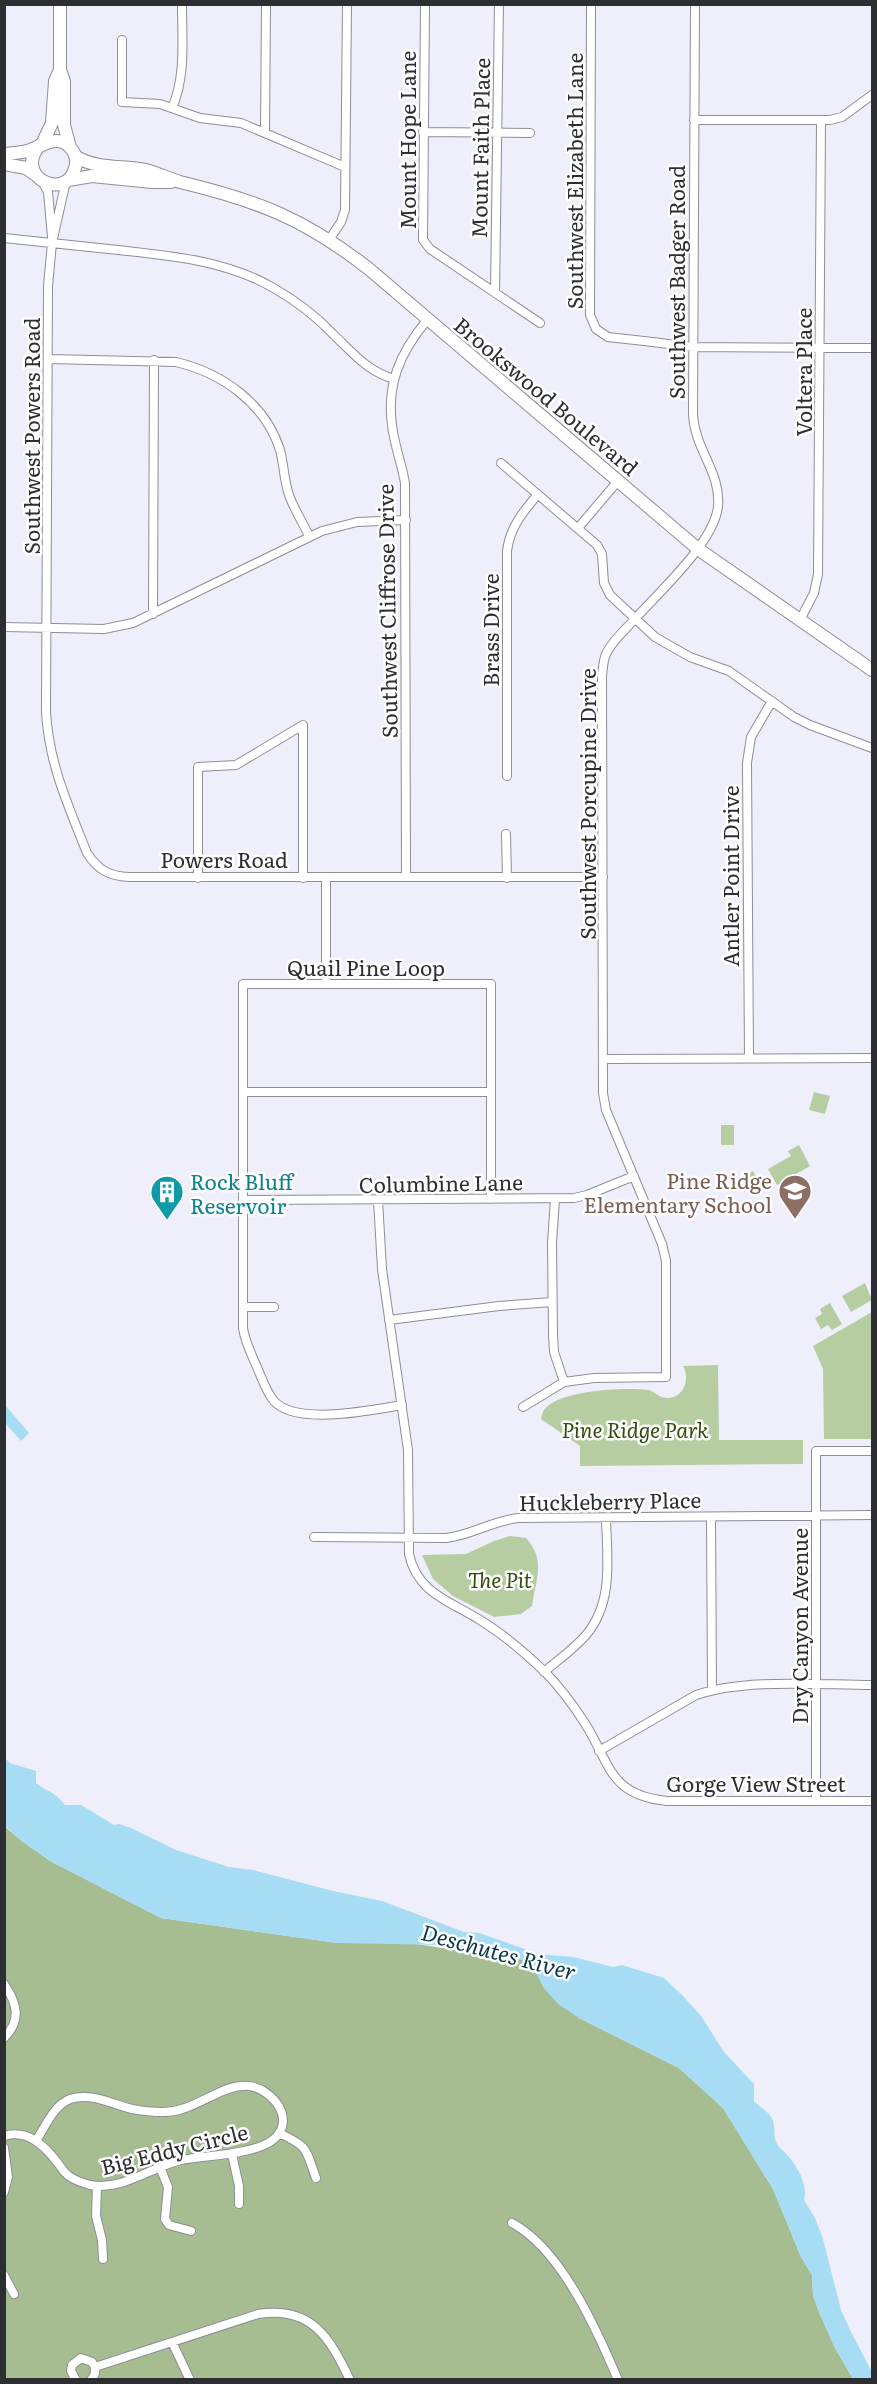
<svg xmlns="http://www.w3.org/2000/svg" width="877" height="2384" viewBox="0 0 877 2384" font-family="Literata,serif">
<rect width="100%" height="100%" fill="#eeeffa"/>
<path fill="#b6cca1" d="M 814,1092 L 830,1096 L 825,1114 L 809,1110 Z
M 721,1125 L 734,1125 L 734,1145 L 721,1145 Z
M 799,1145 L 810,1166 L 777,1185 L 768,1169 L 791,1156 L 788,1151 Z
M 753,1171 L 759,1182 L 749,1188 L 743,1177 Z
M 865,1283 L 872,1300 L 851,1312 L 842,1296 Z
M 830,1303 L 842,1324 L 832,1330 L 828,1325 L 821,1329 L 815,1318 L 822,1314 L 820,1309 Z
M 872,1312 L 872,1439 L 824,1439 L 823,1369 L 813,1346 Z
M 718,1365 L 719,1440 L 803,1440 L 803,1464 L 580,1466 L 580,1446 L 541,1419 C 542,1416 542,1413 544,1410 C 558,1390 625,1387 648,1390 C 655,1391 659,1399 669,1398 C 685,1396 690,1378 683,1366 Z
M 510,1536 L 526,1538 C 546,1560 536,1579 532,1606 L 521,1614 L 494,1617 L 453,1596 L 433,1579 L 422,1555 L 466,1554 L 494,1541 Z"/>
<path fill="#a6bc91" d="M 4,1826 L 23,1842 L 52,1862 L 161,1918 L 338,1943 L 409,1943 L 523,1960 L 533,1966 L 544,1988 L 579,2018 L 679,2068 L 723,2108 L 773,2189 L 801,2257 L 812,2275 L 813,2295 L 819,2312 L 835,2348 L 853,2379 L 5,2379 Z"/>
<path fill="#a6ddf4" d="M 5,1405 L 29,1433 L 21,1441 L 5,1423 Z
M 4,1757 L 10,1763 L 36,1771 L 36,1783 C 49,1793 54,1791 65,1805 L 81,1805 L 114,1825 L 119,1824 L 131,1828 L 176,1850 L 229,1867 L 253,1870 L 333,1891 L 382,1901 L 464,1932 L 479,1933 L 539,1954 L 573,1957 L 613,1967 L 622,1965 L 664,1978 L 683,1996 L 701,2016 L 724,2052 L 754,2084 L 754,2101 C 761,2109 773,2113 774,2126 C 775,2133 773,2136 777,2144 C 780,2149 785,2152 789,2157 C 799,2169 808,2186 804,2200 L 815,2218 L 823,2239 L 841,2310 L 850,2330 L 872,2372 L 872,2379 L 853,2379 L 835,2348 L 819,2312 L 813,2295 L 812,2275 L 801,2257 L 773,2189 L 723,2108 L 679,2068 L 579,2018 L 558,2004 L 544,1988 L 533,1966 L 522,1960 L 473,1953 L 444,1945 L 338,1943 L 161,1918 L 52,1862 L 23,1842 L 5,1826 Z"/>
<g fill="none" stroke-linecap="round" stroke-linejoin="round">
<g stroke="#8d8e98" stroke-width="10">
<path id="street" d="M 425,4 L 423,240 L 430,249 L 540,323
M 591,4 L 590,315 L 596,329 L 608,337 L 644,341 L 693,347 L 872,348
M 122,40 L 122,102 L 160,104 L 200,118 L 241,123 L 345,167
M 172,108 C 186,77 182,39 182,4
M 694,120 L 830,120 L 842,117 L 872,95
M 423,132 L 530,133
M 265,133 L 266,4
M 42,181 L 48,192 L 52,237
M 66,181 L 52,243 L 48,286 L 46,712 C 49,764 68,805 87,853 C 98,870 109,876 129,877 L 603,877
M 4,238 C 42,242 80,246 118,250 C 171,256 224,260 272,287 C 293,299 316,316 333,334 C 353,353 367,371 394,379
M 329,240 L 341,222 L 345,210 L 347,4
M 495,293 L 499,4
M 49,359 L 176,362 C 222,373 265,403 280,450 C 284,465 284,481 289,495 C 294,509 303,523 309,536
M 501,463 L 597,545 L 602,554 L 604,583 L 610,595 L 655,637 L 690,657 L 729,671 L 794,717 L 810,725 L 872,748
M 578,528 L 618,481
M 153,614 L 154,360
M 800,620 L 814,593 L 818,574 L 821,121
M 4,627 L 104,629 L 133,623 L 322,531 L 357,522 L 406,520
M 507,776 L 507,551 C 510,527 523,512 538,494
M 506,834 L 507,878
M 406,877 L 405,483 C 402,466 396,449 393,432 C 385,387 399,353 428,319
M 198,878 L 198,767 L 236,765 L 303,725 L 303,878
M 326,878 L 326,984
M 749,1058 L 747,763 L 751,737 L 772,701
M 603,1059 L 872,1058
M 243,1092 L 491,1092
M 555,1199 L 552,1243 L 553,1334 L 554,1352 L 564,1382
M 243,1200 L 574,1198 L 587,1195 L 634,1176
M 378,1200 L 382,1269 L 408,1450 L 409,1554 C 417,1593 450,1601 480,1620 C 503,1634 524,1652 544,1671 C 560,1687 574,1706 586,1725 C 611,1766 610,1795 667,1801 L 872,1801
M 243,1307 L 274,1307
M 389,1320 L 499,1306 L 552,1302
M 402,1405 C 372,1410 296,1426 274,1401 C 267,1393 263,1381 259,1372 C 253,1357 245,1343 243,1328 L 243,984 L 491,984 L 491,1199
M 523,1407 L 564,1382 L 594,1378 L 666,1377 L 666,1261 L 662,1244 L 606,1110 L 603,1093 L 602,676 C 603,668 603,661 606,654 C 612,641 623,632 632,622 C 657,594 715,542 718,506 C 721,472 695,450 693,415 L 695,4
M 711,1517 L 712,1689
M 314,1537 L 446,1538 C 472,1535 492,1521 518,1518 L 872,1515
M 544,1672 C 558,1660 575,1648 586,1635 C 614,1602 607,1558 606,1518
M 599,1751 L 696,1695 C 746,1678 818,1685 872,1685
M 816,1801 L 816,1451 L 872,1451
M 4,1984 C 17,2003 22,2020 4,2038
M 279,2133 C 309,2147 305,2148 316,2178
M 4,2136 C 27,2129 44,2145 57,2162 C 61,2167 64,2173 69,2176 C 74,2180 83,2183 90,2185 C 122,2191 151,2167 181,2160 C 202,2156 223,2156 244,2151 C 254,2149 266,2146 274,2139 C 296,2119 273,2090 250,2086 C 223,2082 195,2112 164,2112 C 154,2112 142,2111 132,2109 C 112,2104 91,2092 70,2099 C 54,2105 45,2127 36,2141
M 4,2148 L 8,2177 L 4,2192
M 232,2154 L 239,2186 L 239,2204
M 160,2167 L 168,2187 L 165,2219 L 169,2225 L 191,2231
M 97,2186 L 96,2216 L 102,2240 L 103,2259
M 512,2223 C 561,2249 597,2330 618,2380
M 4,2275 L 14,2294
M 172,2342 L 190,2380
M 95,2367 L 258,2314 C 311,2306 329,2336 350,2380
M 76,2380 L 71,2371 L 72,2365 L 81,2358 L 92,2362 C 96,2368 97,2374 91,2380"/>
</g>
<g stroke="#8d8e98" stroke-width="14">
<path id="secondary" d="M 60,4 L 60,70 L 64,81 L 64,125 L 70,147
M 42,144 L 52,123 L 55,81 L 60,70
M 4,154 C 12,153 20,153 27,151 C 43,146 60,131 73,151 C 76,156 77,162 75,168 C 66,203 12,176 40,145
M 75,156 C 97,170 122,165 146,170 C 158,173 169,179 180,182 C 259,201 305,219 369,269 L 698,549 L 872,670
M 4,164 L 26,168 L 36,175
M 68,180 L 92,176 L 152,182 L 171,182"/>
</g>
<use href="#street" stroke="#fff" stroke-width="8"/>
<use href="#secondary" stroke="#fff" stroke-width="12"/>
</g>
<defs>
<g id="school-pin" transform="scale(1.725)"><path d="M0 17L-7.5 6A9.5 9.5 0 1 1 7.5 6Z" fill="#8d6e63" stroke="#fefefe"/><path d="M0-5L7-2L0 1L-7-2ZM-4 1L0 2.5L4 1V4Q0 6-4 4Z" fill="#fff"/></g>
<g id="building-pin" transform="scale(1.725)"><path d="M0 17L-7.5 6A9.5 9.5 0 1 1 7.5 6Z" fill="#0f9aa8" stroke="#fefefe"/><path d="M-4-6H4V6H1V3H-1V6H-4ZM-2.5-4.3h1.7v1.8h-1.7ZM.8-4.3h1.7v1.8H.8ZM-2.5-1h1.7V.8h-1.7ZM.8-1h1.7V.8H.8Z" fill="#fff"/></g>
</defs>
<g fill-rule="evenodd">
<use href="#school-pin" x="795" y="1191"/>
<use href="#building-pin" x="167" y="1192"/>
</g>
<g text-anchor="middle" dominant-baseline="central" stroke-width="5" stroke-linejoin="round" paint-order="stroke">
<g font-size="21" fill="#2d2e32" stroke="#fefefe">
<text transform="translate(406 140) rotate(-90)">Mount Hope Lane</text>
<text transform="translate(479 148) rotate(-89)">Mount Faith Place</text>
<text transform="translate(573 181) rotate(-90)">Southwest Elizabeth Lane</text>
<text transform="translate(675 282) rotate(-90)">Southwest Badger Road</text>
<text transform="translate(802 372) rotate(-90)">Voltera Place</text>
<text transform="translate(547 395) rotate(40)">Brookswood Boulevard</text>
<text transform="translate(30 436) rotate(-90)">Southwest Powers Road</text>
<text transform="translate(386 611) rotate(-91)">Southwest Cliffrose Drive</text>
<text transform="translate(489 630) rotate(-90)">Brass Drive</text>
<text transform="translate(586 804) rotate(-90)">Southwest Porcupine Drive</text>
<text x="224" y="858">Powers Road</text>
<text transform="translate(729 876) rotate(-90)">Antler Point Drive</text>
<text x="366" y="966">Quail Pine Loop</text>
<text transform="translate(441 1182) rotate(-1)">Columbine Lane</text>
<text transform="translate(610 1500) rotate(-1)">Huckleberry Place</text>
<text transform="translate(798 1626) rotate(-90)">Dry Canyon Avenue</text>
<text x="756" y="1782">Gorge View Street</text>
<text transform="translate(174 2148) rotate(-14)">Big Eddy Circle</text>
</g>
<g font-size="21" fill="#785e54" stroke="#fefefe" text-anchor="end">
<text x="772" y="1179">Pine Ridge<tspan x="772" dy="24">Elementary School</tspan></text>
</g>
<g font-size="21" fill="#0d838f" stroke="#fefefe" text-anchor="start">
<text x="190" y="1180">Rock Bluff<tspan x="190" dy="24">Reservoir</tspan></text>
</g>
<g font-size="21" font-style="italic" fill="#324c0c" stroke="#fefefe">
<text x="635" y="1428">Pine Ridge Park</text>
<text x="500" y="1578">The Pit</text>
</g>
<g font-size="22" font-style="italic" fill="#063848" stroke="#fefefe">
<text transform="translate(499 1951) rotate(15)">Deschutes River</text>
</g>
</g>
<rect width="877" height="2384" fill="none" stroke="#2d2e32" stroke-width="12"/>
</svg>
